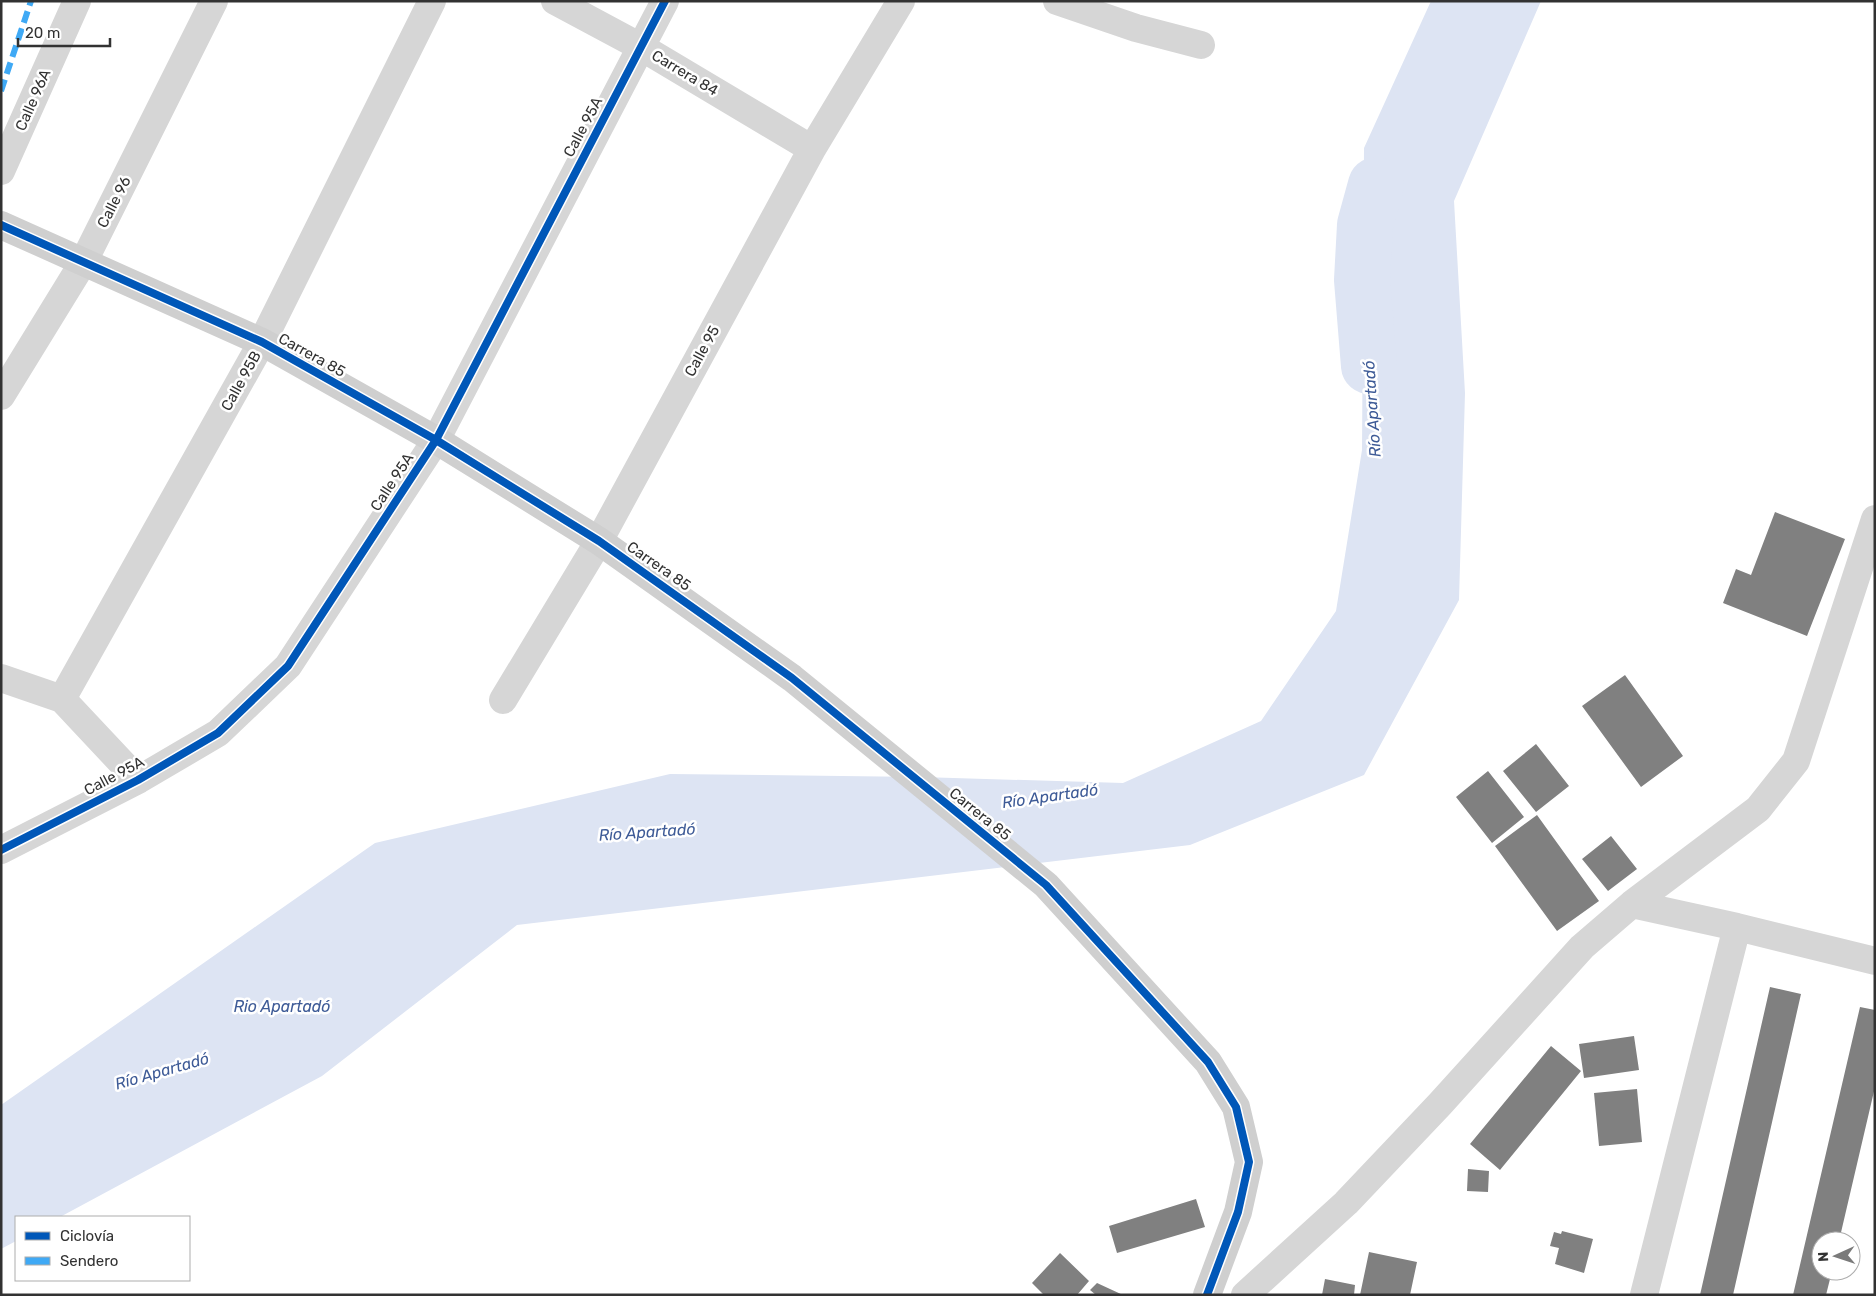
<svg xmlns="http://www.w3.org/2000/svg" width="1876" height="1296" viewBox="0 0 1876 1296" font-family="Rubik,sans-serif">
<rect width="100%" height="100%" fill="#fff"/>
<path fill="#dde4f3" d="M 1431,1 L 1541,1 L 1454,201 L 1465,393 L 1459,600 L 1364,775 L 1190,845 L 517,925 L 322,1076 L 60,1217 L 16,1217 L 16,1241 L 1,1249 L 1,1105 L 375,843 L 670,774 L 921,777 L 1123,783 L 1261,721 L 1336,611 L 1362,450 L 1364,148 Z"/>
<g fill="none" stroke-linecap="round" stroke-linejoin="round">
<path stroke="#dde4f3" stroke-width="56" d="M 1369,366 L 1362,280 L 1365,225 L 1376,185"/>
</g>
<path fill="#808080" d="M 1775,512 L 1845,539 L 1807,636 L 1723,603 L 1736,569 L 1751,575 Z
M 1625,675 L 1683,756 L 1641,787 L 1582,706 Z
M 1536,744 L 1569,786 L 1536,812 L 1503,771 Z
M 1488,771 L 1524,817 L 1492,843 L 1456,797 Z
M 1537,815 L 1599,901 L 1557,931 L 1495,846 Z
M 1611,836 L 1637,869 L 1608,891 L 1582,859 Z
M 1770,987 L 1801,994 L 1733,1295 L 1700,1295 Z
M 1860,1007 L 1875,1010 L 1875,1087 L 1839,1241 L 1821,1241 L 1821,1271 L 1832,1271 L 1826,1295 L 1793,1295 Z
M 1634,1036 L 1639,1070 L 1584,1078 L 1579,1044 Z
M 1551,1046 L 1581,1071 L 1500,1170 L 1470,1144 Z
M 1637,1089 L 1642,1142 L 1599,1146 L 1594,1093 Z
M 1468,1169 L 1489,1171 L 1488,1192 L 1467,1191 Z
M 1196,1199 L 1205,1227 L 1117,1253 L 1109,1226 Z
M 1562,1231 L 1593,1239 L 1584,1273 L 1555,1264 L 1559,1248 L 1550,1246 L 1554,1232 L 1561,1234 Z
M 1369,1252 L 1417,1262 L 1410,1295 L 1360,1295 Z
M 1060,1253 L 1089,1281 L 1077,1295 L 1044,1295 L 1032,1283 Z
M 1325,1279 L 1355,1285 L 1354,1295 L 1322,1295 Z
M 1097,1283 L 1123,1295 L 1096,1295 L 1090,1290 Z"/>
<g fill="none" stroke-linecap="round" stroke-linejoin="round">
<path stroke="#d6d6d6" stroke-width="28" d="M 555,1 L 641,47 L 812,149
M 1057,1 L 1136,28 L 1201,45
M 1,171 L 77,1
M 1,396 L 84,261 L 214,1
M 1,678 L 62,699 L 138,780
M 62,699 L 262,342 L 432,1
M 503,700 L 599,541 L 812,149 L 901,1
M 1,850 L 138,780 L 218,733 L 288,666 L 436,440 L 665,1
M 1632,904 L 1737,927 L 1875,961
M 1245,1295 L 1346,1203 L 1440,1104 L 1582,947 L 1632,904 L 1758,809 L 1796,761 L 1875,519
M 1644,1295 L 1737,927"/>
<path stroke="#cfcfcf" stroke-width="28" d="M 1,225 L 262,342 L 436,440 L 599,541 L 792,678 L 1046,885 L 1208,1062 L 1236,1107 L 1249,1162 L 1238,1212 L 1207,1295"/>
<path stroke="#3fa9f5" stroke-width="6" stroke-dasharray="12 6" stroke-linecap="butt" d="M 1,91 L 31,1"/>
<g stroke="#fff" stroke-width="11">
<path id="cycleway" d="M 1,225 L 262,342 L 436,440 L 599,541 L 792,678 L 1046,885 L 1208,1062 L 1236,1107 L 1249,1162 L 1238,1212 L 1207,1295
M 1,850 L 138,780 L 218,733 L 288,666 L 436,440 L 665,1"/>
</g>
<use href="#cycleway" stroke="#0057b8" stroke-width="8"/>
</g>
<g text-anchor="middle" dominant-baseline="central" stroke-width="5" stroke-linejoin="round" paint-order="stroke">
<g font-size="15" fill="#323232" stroke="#fff">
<text transform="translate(685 73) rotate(31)">Carrera 84</text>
<text transform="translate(33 100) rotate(-66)">Calle 96A</text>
<text transform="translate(583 127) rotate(-62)">Calle 95A</text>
<text transform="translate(114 202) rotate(-63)">Calle 96</text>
<text transform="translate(702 351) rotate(-61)">Calle 95</text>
<text transform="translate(312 355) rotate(29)">Carrera 85</text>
<text transform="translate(241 381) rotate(-61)">Calle 95B</text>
<text transform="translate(392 482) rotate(-57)">Calle 95A</text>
<text transform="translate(659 566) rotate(35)">Carrera 85</text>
<text transform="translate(114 776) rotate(-28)">Calle 95A</text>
<text transform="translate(980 814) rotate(39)">Carrera 85</text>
</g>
<g font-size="16" font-style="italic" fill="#3e5b97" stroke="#fff">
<text transform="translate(1372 409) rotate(-94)">Río Apartadó</text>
<text transform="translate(1050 796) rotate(-8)">Río Apartadó</text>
<text transform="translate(647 832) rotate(-4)">Río Apartadó</text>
<text x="282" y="1006">Rio Apartadó</text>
<text transform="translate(162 1071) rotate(-16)">Río Apartadó</text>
</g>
</g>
<rect width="1876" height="1296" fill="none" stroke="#323232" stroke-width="5"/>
<rect x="15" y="1216" width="175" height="65" fill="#ffffff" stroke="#adadad"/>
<rect x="25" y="1232" width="25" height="8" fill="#0057b8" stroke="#adadad"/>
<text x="60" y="1241" font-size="15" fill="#323232">Ciclovía</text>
<rect x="25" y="1257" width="25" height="8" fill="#3fa9f5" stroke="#adadad"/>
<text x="60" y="1266" font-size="15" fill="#323232">Sendero</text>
<g transform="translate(1836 1256) rotate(267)"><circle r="24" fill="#ffffff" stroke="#adadad"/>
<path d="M0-4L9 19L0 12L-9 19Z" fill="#7a7a7a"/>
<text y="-8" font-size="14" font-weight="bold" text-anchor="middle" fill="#323232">N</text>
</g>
<path d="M18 38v8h92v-8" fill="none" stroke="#323232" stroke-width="2.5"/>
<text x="25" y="38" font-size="15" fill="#323232" stroke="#ffffff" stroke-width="4" paint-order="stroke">20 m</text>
</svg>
